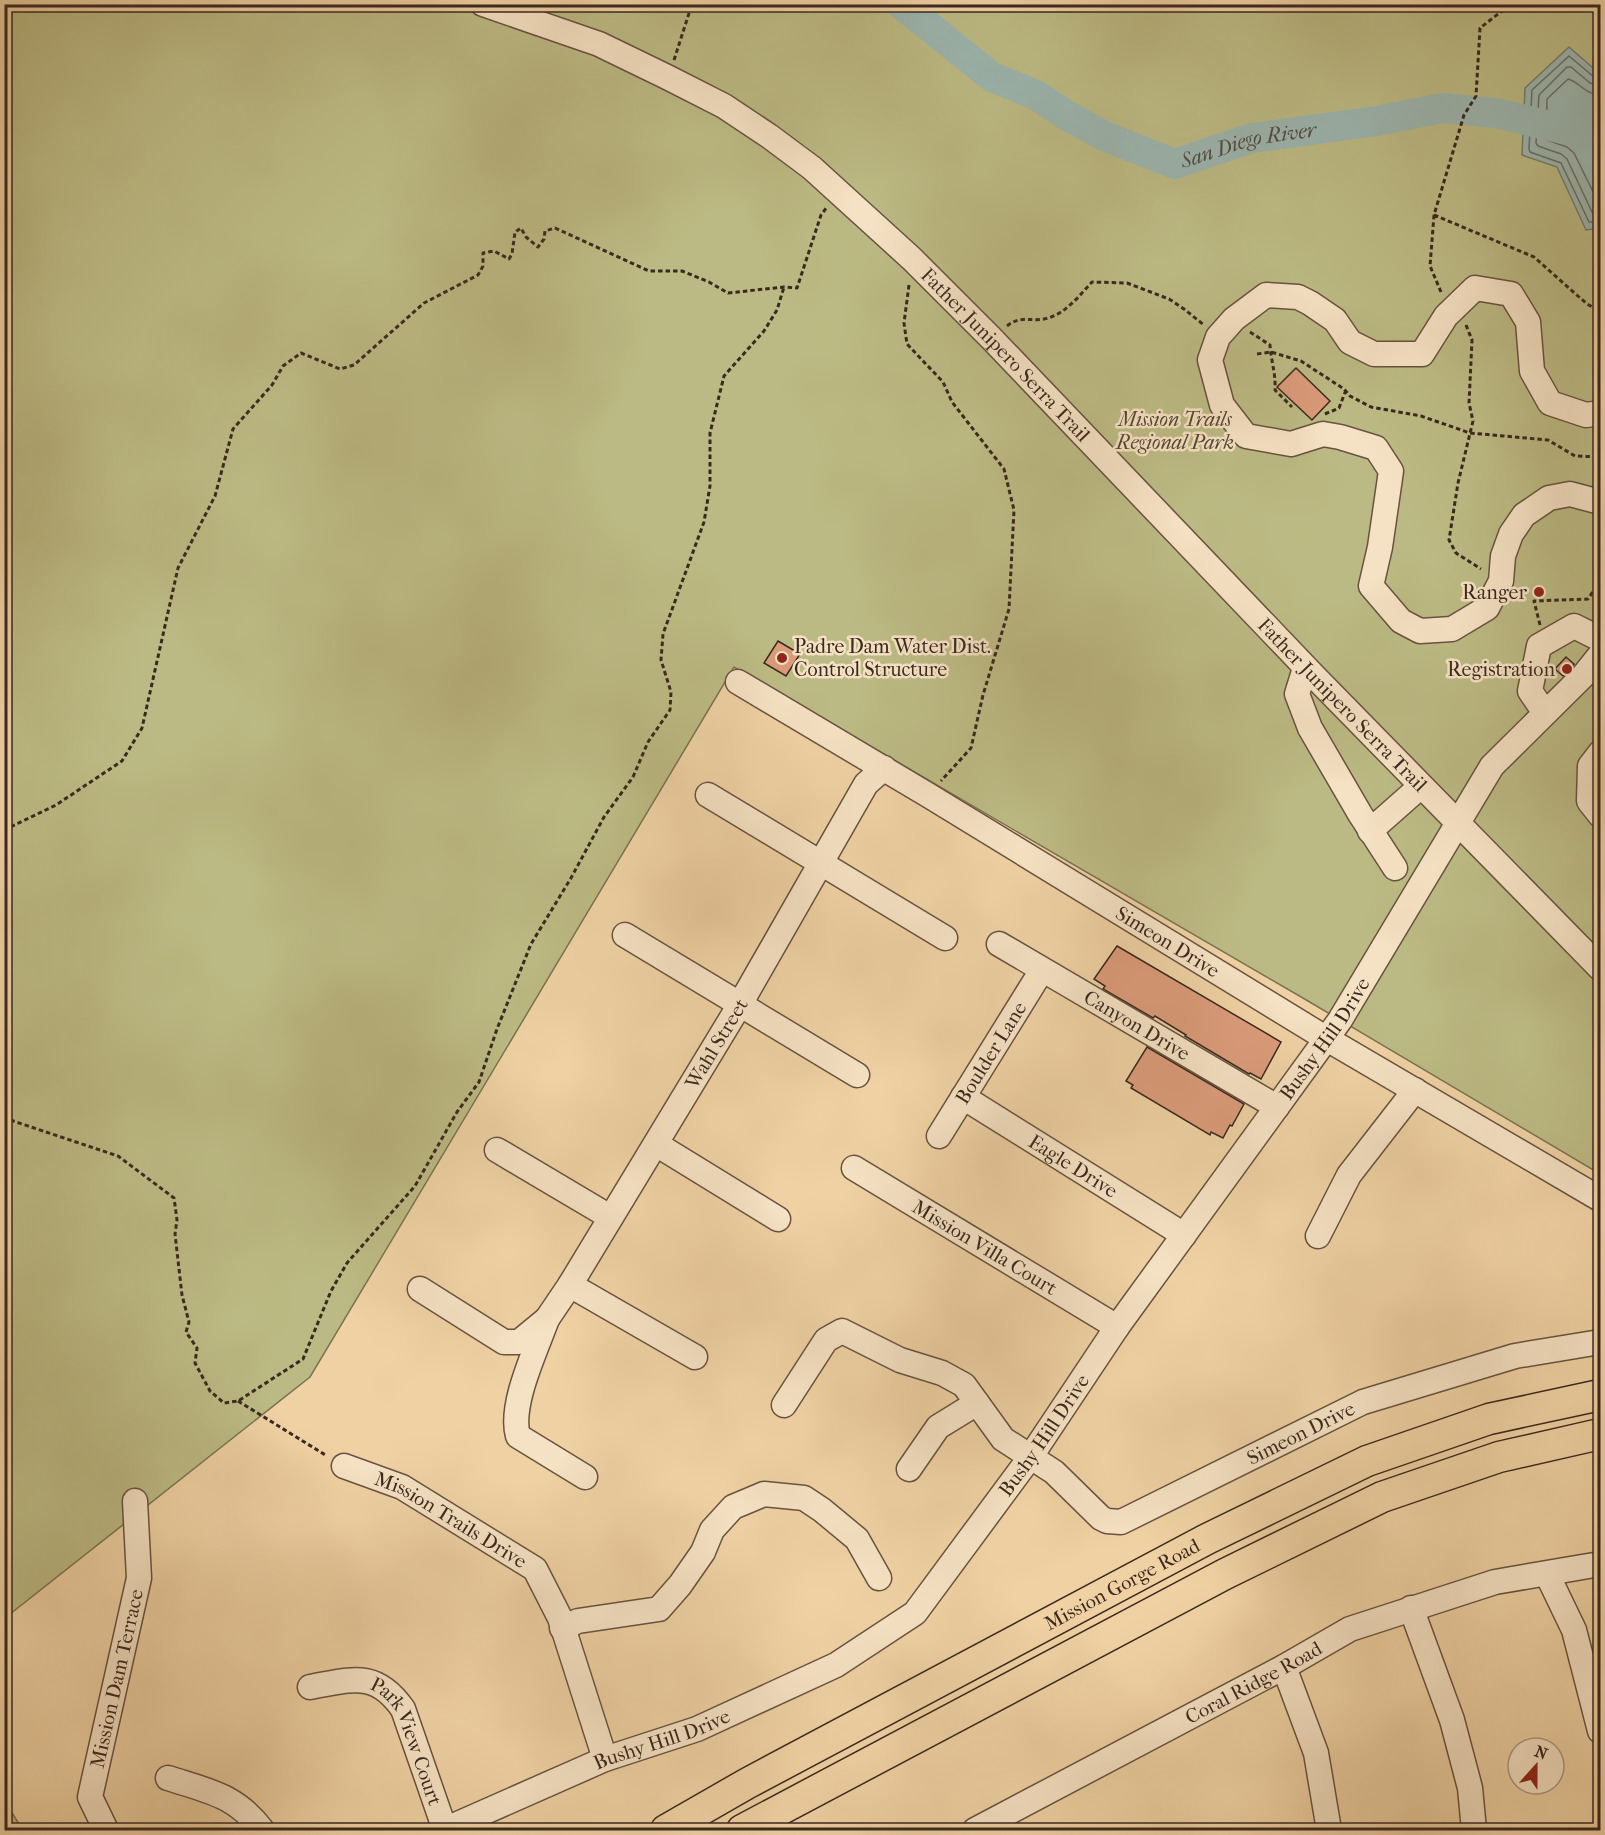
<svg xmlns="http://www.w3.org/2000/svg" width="1605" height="1835" viewBox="0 0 1605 1835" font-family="'IM FELL French Canon',serif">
<rect width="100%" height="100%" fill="#efd1a3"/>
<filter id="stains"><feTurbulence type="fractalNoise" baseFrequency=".00333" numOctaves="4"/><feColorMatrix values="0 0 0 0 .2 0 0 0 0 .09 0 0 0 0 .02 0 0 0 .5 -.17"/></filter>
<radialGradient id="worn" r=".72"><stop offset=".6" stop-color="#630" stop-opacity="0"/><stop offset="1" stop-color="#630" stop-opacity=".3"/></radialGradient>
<path fill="#bcba84" stroke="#7b7252" stroke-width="1.5" d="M 5,5 L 1600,5 L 1600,1174 L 1308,1001 L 734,667 L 310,1377 L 5,1618 Z
M 4,1802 L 5,1802 L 23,1830 L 5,1830 Z"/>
<path fill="#9cb5ae" stroke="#757d75" stroke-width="1.5" d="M 1569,47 L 1600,74 L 1600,228 L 1586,230 L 1557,167 L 1522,155 L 1525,88 Z"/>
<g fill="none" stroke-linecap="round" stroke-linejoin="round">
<path stroke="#6b6f66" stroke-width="1.5" d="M 1600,79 L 1594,77 L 1569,56 L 1532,90 L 1529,149 L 1530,152 L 1561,163 L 1589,222 L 1600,222
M 1600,86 L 1590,83 L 1571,67 L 1567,67 L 1539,95 L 1536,143 L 1538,146 L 1561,154 L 1567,159 L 1593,214 L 1600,215
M 1600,95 C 1584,94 1580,82 1568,79 L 1547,99 L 1546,137 L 1547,140 L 1567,147 L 1574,153 L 1600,206"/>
<path stroke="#9cb5ae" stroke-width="30" id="s1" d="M 901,4 L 992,77 L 1036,95 L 1066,115 L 1104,136 L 1175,164 L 1252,138 L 1377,121 L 1442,108 L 1496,113 L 1600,138"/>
</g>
<path fill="#db9b7a" stroke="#3a291f" stroke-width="1.5" d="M 1296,368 L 1330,401 L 1312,420 L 1277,387 Z
M 778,641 L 800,654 L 786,676 L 764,663 Z
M 1566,657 L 1574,664 L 1563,676 L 1555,669 Z
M 1117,946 L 1281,1042 L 1261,1079 L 1250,1073 L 1249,1074 L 1185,1036 L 1186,1035 L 1155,1016 L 1153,1018 L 1103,989 L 1105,986 L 1094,979 Z
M 1147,1047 L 1244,1104 L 1232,1126 L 1230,1125 L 1223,1138 L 1211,1132 L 1210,1135 L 1131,1088 L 1133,1085 L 1126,1081 Z"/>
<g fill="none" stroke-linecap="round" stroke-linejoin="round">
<g stroke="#675340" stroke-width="27">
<g id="minor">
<path id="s2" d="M 483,4 L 599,44 L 667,77 L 724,106 L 769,136 L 812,168 L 912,259 L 991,338 L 1314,676 L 1600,968"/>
<path d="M 1600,413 L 1586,415 L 1550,403 L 1532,371 L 1528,322 L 1511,294 L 1475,288 L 1446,316 L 1422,354 L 1374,354 L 1350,342 L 1335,320 L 1310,303 L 1298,297 L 1266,295 L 1234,319 L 1218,337 L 1210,360 L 1222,405 L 1246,436 L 1291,444 L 1323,434 L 1340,437 L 1376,448 L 1391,471 L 1380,547 L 1371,586 L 1401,621 L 1420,631 L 1452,629 L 1487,608 L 1501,581 L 1503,556 L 1511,534 L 1524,515 L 1549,498 L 1570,494 L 1600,502"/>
<path d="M 1305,668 L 1297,694 L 1310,728 L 1360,814 L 1395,868"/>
<path id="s3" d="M 738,682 L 928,795 L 1327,1039 L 1600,1199"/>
<path d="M 1545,713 L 1530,691 L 1539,646 L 1574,626 L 1600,639"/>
<path d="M 1600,753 L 1590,766 L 1589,801 L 1600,815"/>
<path d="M 708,795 L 945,938"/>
<path d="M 1370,831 L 1421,786"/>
<path d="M 625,935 L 857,1075"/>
<path id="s4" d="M 999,944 L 1277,1107"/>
<path id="s5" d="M 963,1097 L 1184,1235"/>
<path id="s6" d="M 939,1136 L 1042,970"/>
<path d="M 656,1144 L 778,1219"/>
<path d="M 497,1150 L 610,1217"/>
<path id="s7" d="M 854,1168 L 1117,1327"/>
<path d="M 1318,1236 L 1349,1175 L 1415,1090"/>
<path d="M 570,1285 L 695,1357"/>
<path id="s8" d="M 420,1289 L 504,1342 L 519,1342 L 547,1319 L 570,1285 L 739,1006 L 866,784 L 884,768"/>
<path d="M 547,1319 C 536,1350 509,1405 518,1436 L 585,1477"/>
<path id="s9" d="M 784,1405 L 826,1340 L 842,1331 L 900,1360 L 942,1373 L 964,1385 L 1003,1439 L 1054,1472 L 1101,1518 L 1107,1521 L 1121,1522 L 1363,1402 L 1515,1356 L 1600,1342"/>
<path id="s10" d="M 344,1466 L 402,1487 L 535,1569 L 560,1618 L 605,1759"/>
<path d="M 909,1469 L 938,1427 L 977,1403"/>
<path d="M 1547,1574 L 1574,1630 L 1600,1731"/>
<path d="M 1411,1608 L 1452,1720 L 1470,1788 L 1474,1830"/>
<path d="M 562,1628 L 578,1621 L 659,1609 L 680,1585 L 703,1552 L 712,1530 L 733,1507 L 764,1494 L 804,1498 L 822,1510 L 857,1539 L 879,1578"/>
<path d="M 1284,1667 L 1316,1753 L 1329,1830"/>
<path id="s11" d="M 310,1687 C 351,1680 375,1669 403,1709 L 445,1830"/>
<path d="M 168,1778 C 208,1791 236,1795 262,1830"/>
<path id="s12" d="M 106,1830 L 90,1797 L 139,1578 L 135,1501"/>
<path id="s13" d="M 444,1830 L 605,1759 L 697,1729 L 836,1665 L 915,1613 L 1031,1456 L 1117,1327 L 1340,1020 L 1492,766 L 1584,675 L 1600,655"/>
<path id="s14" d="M 975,1830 L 1284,1667 L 1350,1629 L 1495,1582 L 1600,1564"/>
</g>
</g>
<g stroke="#3a291f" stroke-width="33">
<g id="major">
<path id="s15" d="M 666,1830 L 748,1783 L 1207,1539 L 1367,1461 L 1489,1419 L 1600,1395"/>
<path d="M 742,1830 L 1225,1574 L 1382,1497 L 1499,1457 L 1600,1434"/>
</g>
</g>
<path stroke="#3a291f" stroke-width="3" stroke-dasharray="4.5 3" stroke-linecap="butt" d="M 674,60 L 692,4
M 1434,215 L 1534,257 L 1587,304 L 1600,311
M 909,285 L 904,323 L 907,344 L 943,382 L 952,402 L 1004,469 L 1014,510 L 1009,609 L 983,695 L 971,748 L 941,781
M 1441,292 L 1430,266 L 1434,215 L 1464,115 L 1476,96 L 1480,28 L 1511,4
M 1466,325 L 1472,340 L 1469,403 L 1473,421 L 1458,483 L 1449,540 L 1456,553 L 1481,569
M 1007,326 C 1022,314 1032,323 1048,318 C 1066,313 1079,296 1092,282 L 1127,283 L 1169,299 L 1184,309 L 1204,325
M 1250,332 L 1270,345 C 1271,361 1276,374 1275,390 L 1292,407
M 1257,354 L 1271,352 L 1301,361 L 1344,389 L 1350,396 L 1371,407 L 1421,416 L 1470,433 L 1548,440 L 1575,456 L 1600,457
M 1325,414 L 1339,408 L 1346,390
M 1540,625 L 1534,601 L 1588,599 L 1600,581
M 4,830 L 56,805 L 122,761 L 142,728 L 178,568 L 215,496 L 233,429 L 272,385 L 283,366 L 301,353 L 340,369 L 354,365 L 424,303 L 478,275 L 483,266 L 483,253 L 494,251 L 509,259 L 512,254 L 515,232 L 521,228 L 526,237 L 538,247 L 544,239 L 545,231 L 555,228 L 649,271 L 682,271 L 709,282 L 728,293 L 784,287 L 797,288 L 821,215 L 827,207
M 4,1116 L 13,1121 L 118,1156 L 174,1198 L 177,1220 L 175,1234 L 182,1295 L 189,1322 L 186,1332 L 197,1348 L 195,1363 L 210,1391 L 224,1403 L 238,1401 L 303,1359 L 331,1291 L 347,1263 L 415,1186 L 457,1112 L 479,1082 L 497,1029 L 531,944 L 571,878 L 604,817 L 633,777 L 648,742 L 670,710 L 671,692 L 661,660 L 663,634 L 704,522 L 710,486 L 710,433 L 724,376 L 764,331 L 777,310 L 784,287
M 238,1401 L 327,1456"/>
<use href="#minor" stroke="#f5e1c3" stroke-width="24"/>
<use href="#major" stroke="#efd1a3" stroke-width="30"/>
</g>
<g fill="#8f2418" stroke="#f5e1c3" stroke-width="2">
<circle cx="1539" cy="592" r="6"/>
<circle cx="782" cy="658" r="6"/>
<circle cx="1567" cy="669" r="6"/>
</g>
<g text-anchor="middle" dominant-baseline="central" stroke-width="5" stroke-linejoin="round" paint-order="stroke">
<g font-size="20" fill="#3a291f" stroke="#f5e1c3">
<text stroke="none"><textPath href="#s2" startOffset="639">Father Junipero Serra Trail</textPath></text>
<text stroke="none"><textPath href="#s2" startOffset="1125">Father Junipero Serra Trail</textPath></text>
<text stroke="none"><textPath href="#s3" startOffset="502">Simeon Drive</textPath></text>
<text stroke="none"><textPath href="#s4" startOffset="160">Canyon Drive</textPath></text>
<text stroke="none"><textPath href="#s13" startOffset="1226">Bushy Hill Drive</textPath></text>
<text stroke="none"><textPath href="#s8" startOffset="474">Wahl Street</textPath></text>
<text stroke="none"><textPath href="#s6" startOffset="98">Boulder Lane</textPath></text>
<text stroke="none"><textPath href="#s5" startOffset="130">Eagle Drive</textPath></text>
<text stroke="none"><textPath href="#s7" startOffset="153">Mission Villa Court</textPath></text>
<text stroke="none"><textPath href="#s9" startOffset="644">Simeon Drive</textPath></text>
<text stroke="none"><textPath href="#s13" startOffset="740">Bushy Hill Drive</textPath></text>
<text stroke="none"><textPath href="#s10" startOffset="120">Mission Trails Drive</textPath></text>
<text stroke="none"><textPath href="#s15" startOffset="518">Mission Gorge Road</textPath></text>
<text stroke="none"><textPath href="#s12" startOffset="158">Mission Dam Terrace</textPath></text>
<text stroke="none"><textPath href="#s14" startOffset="315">Coral Ridge Road</textPath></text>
<text stroke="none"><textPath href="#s13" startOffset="236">Bushy Hill Drive</textPath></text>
<text stroke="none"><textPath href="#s11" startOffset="134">Park View Court</textPath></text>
</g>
<g font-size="20" font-style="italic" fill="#544633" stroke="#f5e1c3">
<text x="1175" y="419">Mission Trails<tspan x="1175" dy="23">Regional Park</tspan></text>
</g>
<g font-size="20" fill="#3a291f" stroke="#f5e1c3" text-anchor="end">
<text x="1527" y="592">Ranger</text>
<text x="794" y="646" text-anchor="start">Padre Dam Water Dist.<tspan x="794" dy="23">Control Structure</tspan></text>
<text x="1555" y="669">Registration</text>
</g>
<g font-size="21" font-style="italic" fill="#524c43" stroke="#f5e1c3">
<text stroke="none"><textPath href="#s1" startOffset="396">San Diego River</textPath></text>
</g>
</g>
<rect width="1605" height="1835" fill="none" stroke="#efd1a3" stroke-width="24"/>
<rect x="6" y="6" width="1593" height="1823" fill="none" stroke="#3a291f" stroke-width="3"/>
<rect x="12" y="12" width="1581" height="1811" fill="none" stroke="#3a291f" stroke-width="1.5"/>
<g transform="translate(1536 1766) rotate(21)"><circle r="28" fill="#f5e1c3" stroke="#aa9781" stroke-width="1.5"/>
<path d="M0-4.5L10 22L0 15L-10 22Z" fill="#8f2418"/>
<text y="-9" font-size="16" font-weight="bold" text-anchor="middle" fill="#3a291f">N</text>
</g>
<rect width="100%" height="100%" filter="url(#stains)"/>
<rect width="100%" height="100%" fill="url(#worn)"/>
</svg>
